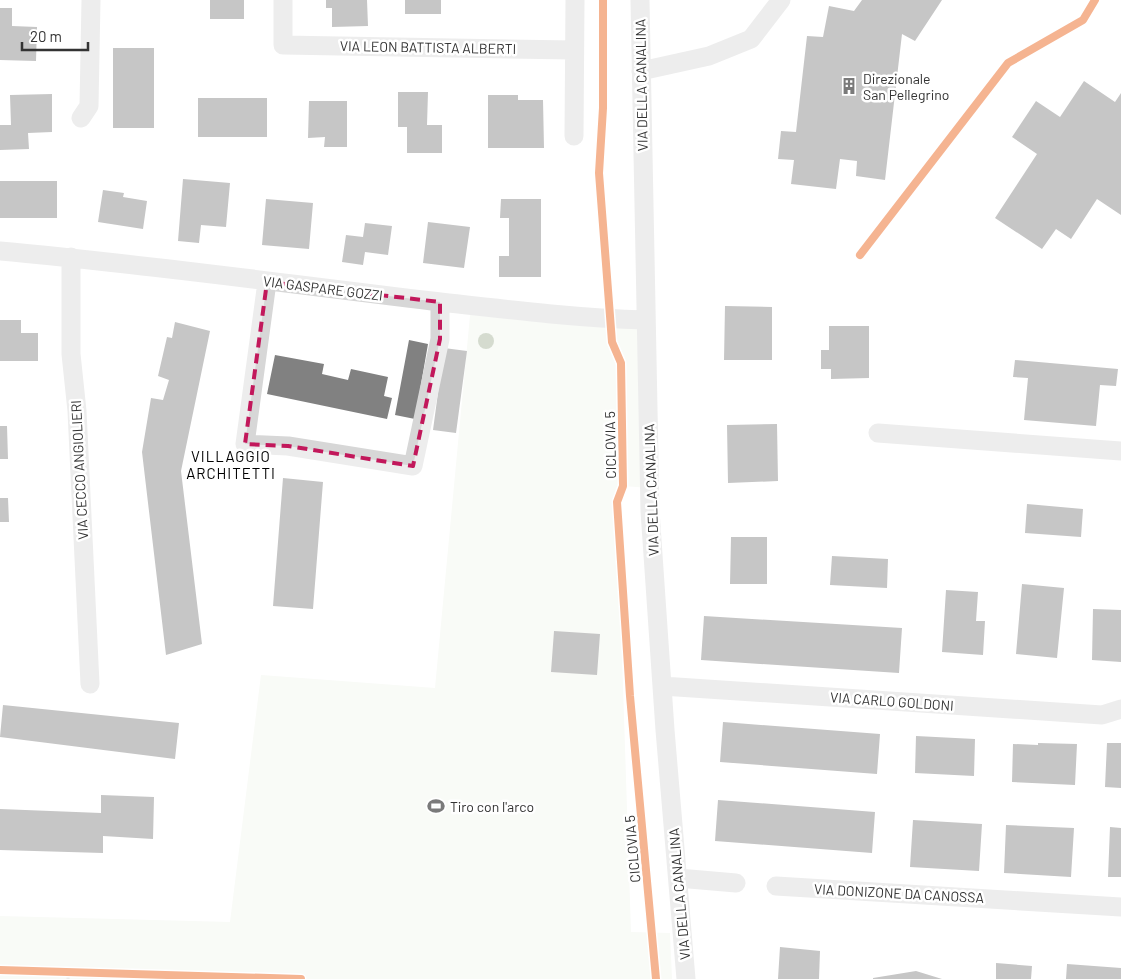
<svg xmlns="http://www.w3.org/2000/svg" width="1121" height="979" viewBox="0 0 1121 979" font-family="Barlow,sans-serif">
<rect width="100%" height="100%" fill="#fff"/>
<path fill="#f1f5ed" d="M 471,305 L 646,320 L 650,488 L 623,486 L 617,502 L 631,932 L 670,933 L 672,979 L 0,979 L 0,916 L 230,922 L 261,675 L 435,688 Z"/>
<path fill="#818181" d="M 210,0 L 244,0 L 244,19 L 210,19 Z
M 326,0 L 367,0 L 368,26 L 332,27 L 332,8 L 326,8 Z
M 405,0 L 441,0 L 441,14 L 405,14 Z
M 862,0 L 942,0 L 915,41 L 902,34 L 885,180 L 856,176 L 857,161 L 840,159 L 836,189 L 791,184 L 794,160 L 778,159 L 781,131 L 796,132 L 807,36 L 823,37 L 829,6 L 854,11 Z
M 0,8 L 12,8 L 12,26 L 37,27 L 36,61 L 0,60 Z
M 113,48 L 154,48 L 154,128 L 113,128 Z
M 1084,81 L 1115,102 L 1121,93 L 1121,215 L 1097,199 L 1071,239 L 1056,229 L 1042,249 L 995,218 L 1037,154 L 1012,137 L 1036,101 L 1060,117 Z
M 398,92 L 428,92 L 427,125 L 442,125 L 442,153 L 407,153 L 407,127 L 398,127 Z
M 52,94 L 52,132 L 28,133 L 29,149 L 0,150 L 0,125 L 11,125 L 10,95 Z
M 488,95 L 518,95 L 518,100 L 543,100 L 544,148 L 488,148 Z
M 198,98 L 267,98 L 267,137 L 198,137 Z
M 309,101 L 347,101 L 347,147 L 324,147 L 325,137 L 308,138 Z
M 183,179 L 230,183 L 226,227 L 201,225 L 199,243 L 178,241 Z
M 0,181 L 57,181 L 57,218 L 0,218 Z
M 103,190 L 124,193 L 123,197 L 147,201 L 143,229 L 98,222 Z
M 266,199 L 313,203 L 309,249 L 262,245 Z
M 501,199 L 541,199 L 541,277 L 499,277 L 499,256 L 509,256 L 509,218 L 500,218 Z
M 428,222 L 470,227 L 464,268 L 423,263 Z
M 365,223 L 392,226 L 388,255 L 365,252 L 363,265 L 342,262 L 346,235 L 363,237 Z
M 725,306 L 772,307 L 772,360 L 724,360 Z
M 0,320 L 21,320 L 21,333 L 38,333 L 38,361 L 0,361 Z
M 175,322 L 210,331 L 181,471 L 202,644 L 166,655 L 142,452 L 151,398 L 163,400 L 169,380 L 158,376 L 167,337 L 172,338 Z
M 829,326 L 869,326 L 869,378 L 831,379 L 831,369 L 821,369 L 821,350 L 829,350 Z
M 409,340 L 428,344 L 415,419 L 395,415 Z
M 444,348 L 467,351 L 456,433 L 433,430 Z
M 275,355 L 324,364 L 322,374 L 348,380 L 351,369 L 388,377 L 384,396 L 392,398 L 387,419 L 267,394 Z
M 1015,360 L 1118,369 L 1116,386 L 1100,385 L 1096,426 L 1024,420 L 1028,378 L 1013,377 Z
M 777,424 L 778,481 L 728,483 L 727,425 Z
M 0,426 L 7,426 L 8,459 L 0,459 Z
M 283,478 L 323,482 L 313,609 L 273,606 Z
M 0,498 L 8,498 L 9,522 L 0,522 Z
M 1027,504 L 1083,509 L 1081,537 L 1025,533 Z
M 731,537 L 767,537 L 767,584 L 730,584 Z
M 832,556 L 888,559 L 887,588 L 830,585 Z
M 1022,584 L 1064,588 L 1057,658 L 1016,654 Z
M 946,590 L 978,592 L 976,621 L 985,621 L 983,655 L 942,652 Z
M 1093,609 L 1121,610 L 1121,662 L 1092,660 Z
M 704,616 L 902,628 L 899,673 L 701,660 Z
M 554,631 L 600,634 L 597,675 L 551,672 Z
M 3,705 L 179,723 L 175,759 L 0,737 Z
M 723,722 L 880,734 L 877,774 L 720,762 Z
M 916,736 L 975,739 L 974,776 L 915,773 Z
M 1038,743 L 1077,744 L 1075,785 L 1012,782 L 1013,744 L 1038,745 Z
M 1107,743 L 1121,743 L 1121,788 L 1105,787 Z
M 101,795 L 154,797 L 153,839 L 103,836 L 103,853 L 0,850 L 0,809 L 101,813 Z
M 718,800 L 875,812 L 872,853 L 715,841 Z
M 913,820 L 982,824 L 979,871 L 910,867 Z
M 1006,825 L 1074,828 L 1071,877 L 1004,873 Z
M 1110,827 L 1121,828 L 1121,877 L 1108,877 Z
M 780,947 L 820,951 L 819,979 L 778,979 Z
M 996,963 L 1032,966 L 1031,979 L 996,979 Z
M 1067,964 L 1121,968 L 1121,979 L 1066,979 Z
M 916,971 L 942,979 L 873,979 L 873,978 Z"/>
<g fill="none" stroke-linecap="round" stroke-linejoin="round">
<path stroke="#d6d6d6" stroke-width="3" stroke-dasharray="2.5 2.5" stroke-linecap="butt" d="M 68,972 L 68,979"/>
<path stroke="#d7d7d7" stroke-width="19" d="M 283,0 L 283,45 L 573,50
M 640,0 L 650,511 L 665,730 L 686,979
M 641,71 L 709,56 L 751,39 L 781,0
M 81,118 L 89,106 L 91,0
M 574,136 L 575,0
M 0,251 C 144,264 288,284 432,301 C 503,309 575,318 646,320
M 71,257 L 71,354 L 77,411 L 90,684
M 267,282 L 245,444 L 288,446 L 413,466 L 440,339 L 440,302
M 878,433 L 1121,451
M 662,686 L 1102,715 L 1121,709
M 678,878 L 736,883
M 776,886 L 1121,907"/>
<g stroke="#fff" stroke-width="11">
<path id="cycleway" d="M 603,0 L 603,108 L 599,173 L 612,342 L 621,363 L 623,486 L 617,502 L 630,696 L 656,979
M 860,255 L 1008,63 L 1083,20 L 1095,0
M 0,970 L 301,979"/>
</g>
<use href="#cycleway" stroke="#e8590c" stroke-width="8"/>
</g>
<circle fill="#a2b095" cx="486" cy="341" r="8"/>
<path d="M0 0H1121V979H0ZM 267,282 L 440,302 L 440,339 L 413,466 L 288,446 L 245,444 Z" fill="#fff" fill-opacity=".55" fill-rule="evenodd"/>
<path fill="none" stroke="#c2185b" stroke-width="4" stroke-dasharray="10 6" stroke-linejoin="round" d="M 267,282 L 440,302 L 440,339 L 413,466 L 288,446 L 245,444 Z"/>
<defs>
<g id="building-bare" transform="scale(1.35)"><path d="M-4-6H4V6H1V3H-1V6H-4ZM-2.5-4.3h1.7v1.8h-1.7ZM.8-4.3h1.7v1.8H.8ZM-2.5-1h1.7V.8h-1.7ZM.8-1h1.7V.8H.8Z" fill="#7a7a7a" stroke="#fff" stroke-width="2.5" paint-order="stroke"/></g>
<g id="stadium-bare" transform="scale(1.35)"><path d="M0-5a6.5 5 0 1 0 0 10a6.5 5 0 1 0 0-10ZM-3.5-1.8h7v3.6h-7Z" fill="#7a7a7a" stroke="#fff" stroke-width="2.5" paint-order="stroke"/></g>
</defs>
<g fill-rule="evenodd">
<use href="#building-bare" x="849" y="86"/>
<use href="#stadium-bare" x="436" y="806"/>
</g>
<g text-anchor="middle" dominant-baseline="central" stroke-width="5" stroke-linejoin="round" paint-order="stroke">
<g font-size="14" fill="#333" stroke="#fff">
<text transform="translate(428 47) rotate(1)">VIA LEON BATTISTA ALBERTI</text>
<text transform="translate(641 85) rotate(-91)">VIA DELLA CANALINA</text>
<text transform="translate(323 288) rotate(7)">VIA GASPARE GOZZI</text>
<text transform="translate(610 445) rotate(-91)">CICLOVIA 5</text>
<text transform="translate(79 470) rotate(-93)">VIA CECCO ANGIOLIERI</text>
<text transform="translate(651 490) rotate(-92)">VIA DELLA CANALINA</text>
<text transform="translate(892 701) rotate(4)">VIA CARLO GOLDONI</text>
<text transform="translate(632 849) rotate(-95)">CICLOVIA 5</text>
<text transform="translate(899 893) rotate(3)">VIA DONIZONE DA CANOSSA</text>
<text transform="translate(679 894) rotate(-95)">VIA DELLA CANALINA</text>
</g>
<g font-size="14" fill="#333" stroke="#fff" text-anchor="start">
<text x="863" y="78">Direzionale<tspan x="863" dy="16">San Pellegrino</tspan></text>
<text x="450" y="806">Tiro con l'arco</text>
</g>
<g font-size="15" letter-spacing="1" fill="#000" stroke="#fff">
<text x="231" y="456">VILLAGGIO<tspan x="231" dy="17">ARCHITETTI</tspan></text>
</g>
</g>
<path d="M22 42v8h66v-8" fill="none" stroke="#333333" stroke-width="2.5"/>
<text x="30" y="42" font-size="15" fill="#333333" stroke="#ffffff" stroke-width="4" paint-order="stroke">20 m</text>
</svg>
